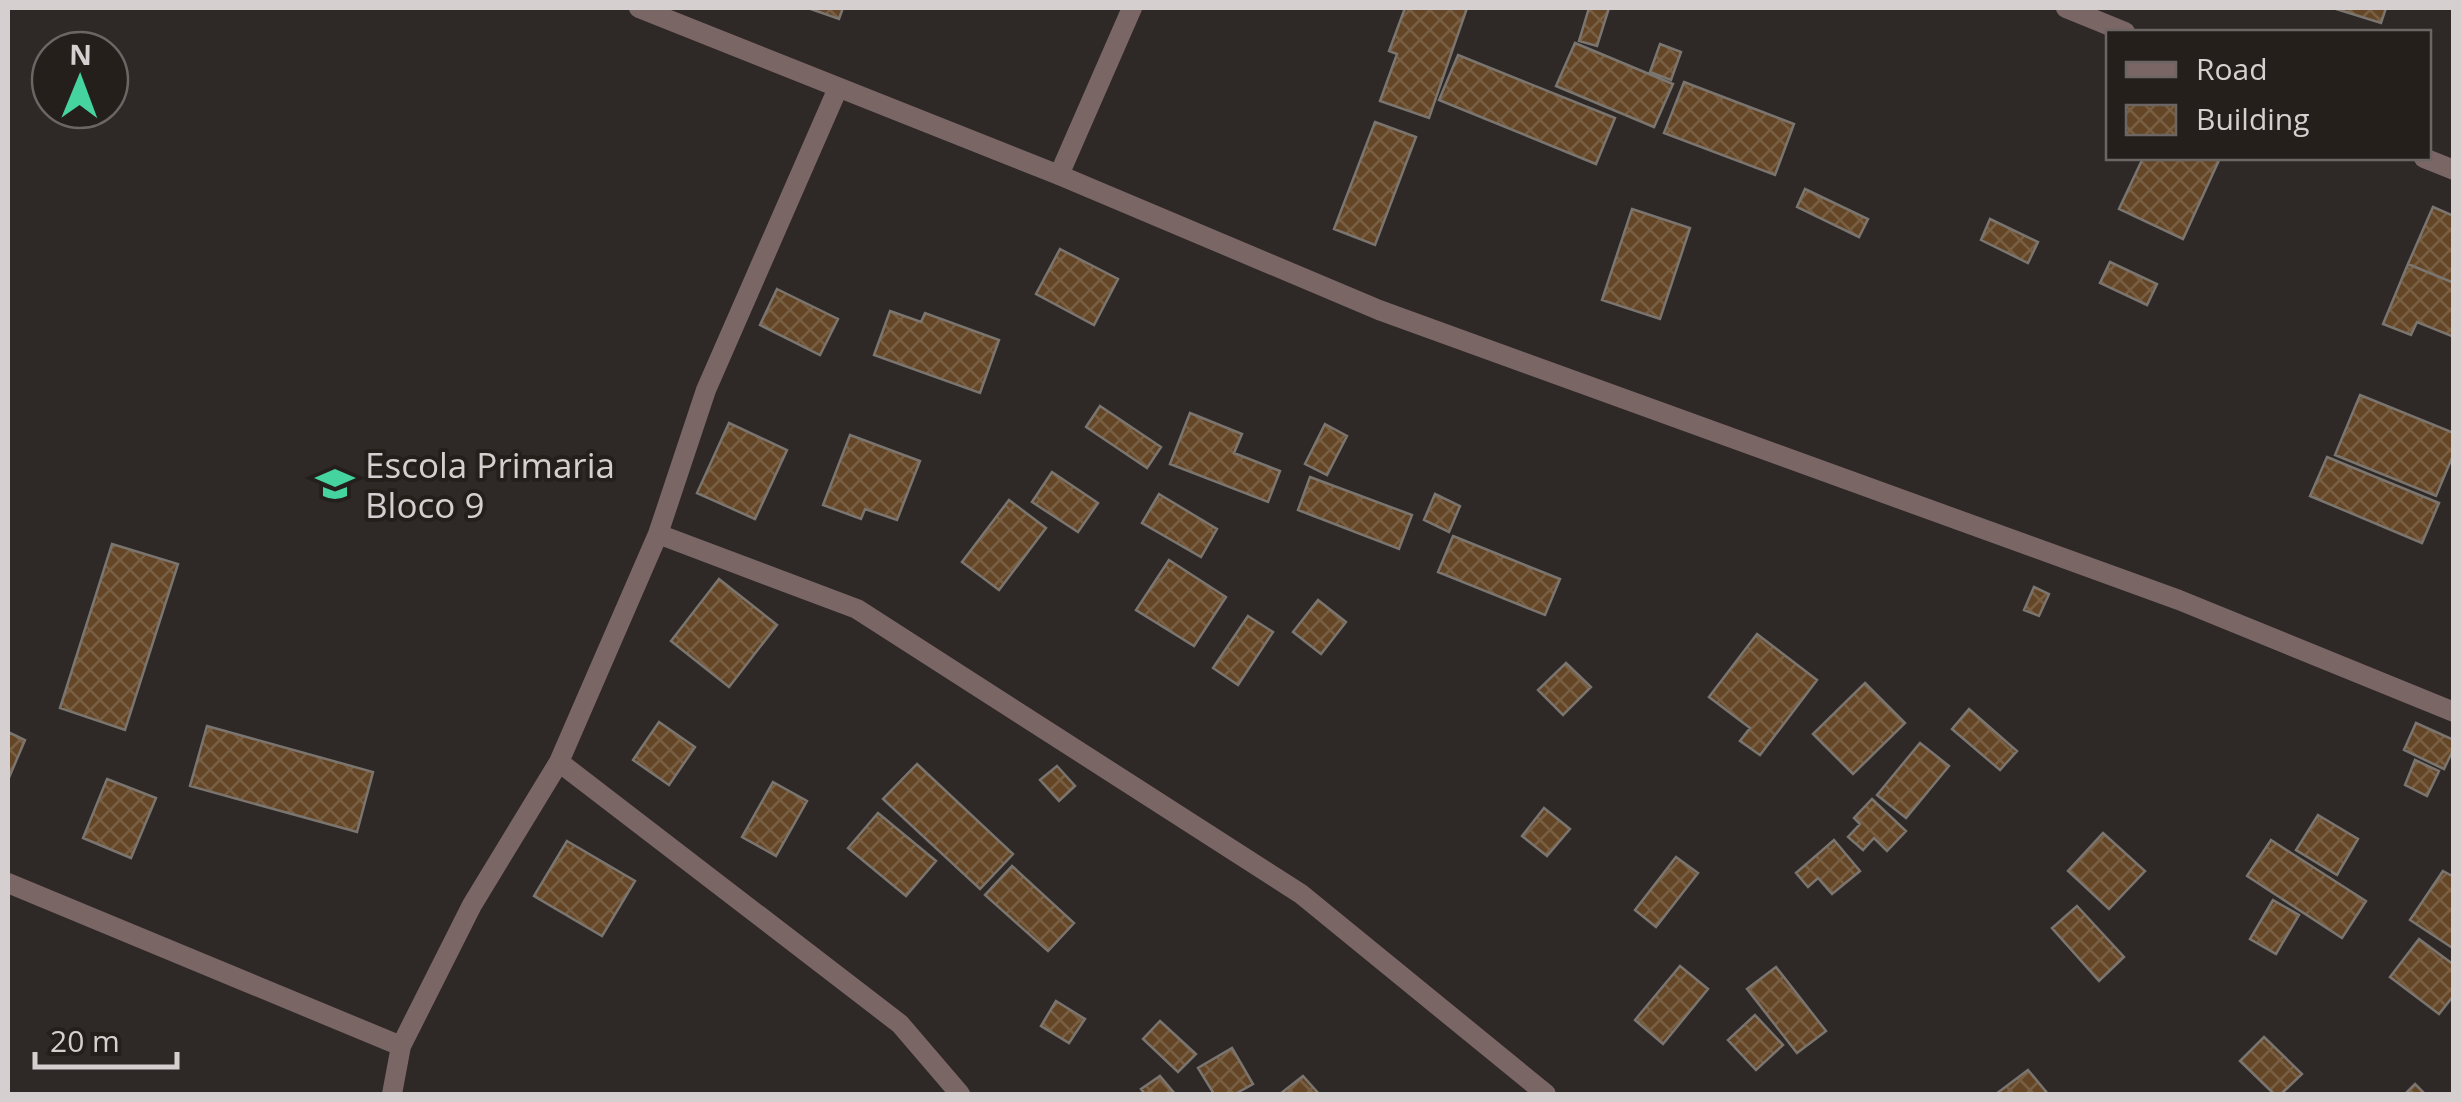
<svg xmlns="http://www.w3.org/2000/svg" width="2461" height="1102" viewBox="0 0 2461 1102" font-family="'Open Sans',sans-serif">
<defs>
<pattern id="building-cross-hatch" width="8" height="8" patternUnits="userSpaceOnUse" patternTransform="scale(2.5)"><rect width="8" height="8" fill="#644627"/><path d="M0 0l8 8M0 8l8-8" fill="none" stroke="#796045"/></pattern>
</defs>
<rect width="100%" height="100%" fill="#2e2826"/>
<path fill="url(#building-cross-hatch)" stroke="#7b7570" stroke-width="2.5" d="M 808,8 L 843,8 L 839,19 Z
M 1405,8 L 1467,8 L 1429,118 L 1380,101 L 1397,54 L 1389,51 Z
M 1589,8 L 1609,8 L 1597,46 L 1579,41 Z
M 2333,8 L 2386,8 L 2381,23 Z
M 1575,43 L 1673,84 L 1654,127 L 1556,86 Z
M 1660,44 L 1681,52 L 1671,80 L 1650,72 Z
M 1458,55 L 1615,118 L 1596,164 L 1439,100 Z
M 1684,82 L 1794,124 L 1775,175 L 1664,133 Z
M 1375,122 L 1416,137 L 1375,245 L 1334,229 Z
M 2143,158 L 2220,158 L 2183,239 L 2119,209 Z
M 1805,189 L 1868,219 L 1859,237 L 1797,207 Z
M 2433,207 L 2454,216 L 2454,283 L 2408,264 Z
M 1632,209 L 1690,228 L 1660,319 L 1602,300 Z
M 1990,219 L 2038,242 L 2028,263 L 1981,240 Z
M 1060,249 L 1118,279 L 1094,325 L 1036,294 Z
M 2110,262 L 2157,284 L 2147,305 L 2100,283 Z
M 2408,264 L 2454,283 L 2454,337 L 2417,322 L 2411,335 L 2383,324 Z
M 777,289 L 838,319 L 820,355 L 760,325 Z
M 890,311 L 921,322 L 925,313 L 999,340 L 980,393 L 874,355 Z
M 2360,395 L 2454,433 L 2454,453 L 2436,496 L 2335,455 Z
M 1100,406 L 1161,447 L 1147,468 L 1086,427 Z
M 1190,413 L 1242,434 L 1234,453 L 1280,471 L 1268,502 L 1170,464 Z
M 729,423 L 787,450 L 755,519 L 697,493 Z
M 1325,424 L 1347,436 L 1327,475 L 1305,464 Z
M 850,435 L 920,461 L 897,520 L 865,509 L 861,519 L 823,505 Z
M 2327,457 L 2439,503 L 2422,543 L 2310,496 Z
M 1052,472 L 1098,503 L 1078,532 L 1032,502 Z
M 1310,477 L 1412,515 L 1399,549 L 1298,510 Z
M 1159,494 L 1217,529 L 1201,557 L 1142,523 Z
M 1435,494 L 1460,506 L 1449,532 L 1424,520 Z
M 1009,500 L 1046,528 L 999,590 L 962,562 Z
M 1453,536 L 1560,579 L 1545,615 L 1438,572 Z
M 112,544 L 178,564 L 125,730 L 60,708 Z
M 1169,560 L 1226,597 L 1194,646 L 1136,610 Z
M 719,579 L 777,625 L 729,687 L 671,641 Z
M 2034,587 L 2049,594 L 2039,616 L 2024,610 Z
M 1318,600 L 1346,622 L 1321,654 L 1293,632 Z
M 1248,616 L 1273,632 L 1238,685 L 1213,668 Z
M 1757,634 L 1817,680 L 1760,755 L 1740,741 L 1750,728 L 1709,697 Z
M 1566,663 L 1591,687 L 1563,715 L 1538,690 Z
M 1865,683 L 1905,723 L 1853,774 L 1813,734 Z
M 1969,709 L 2017,751 L 2000,770 L 1952,729 Z
M 659,722 L 695,747 L 669,785 L 633,760 Z
M 2416,723 L 2454,740 L 2454,748 L 2444,769 L 2404,750 Z
M 207,726 L 373,772 L 357,832 L 190,786 Z
M 8,732 L 25,740 L 8,780 Z
M 1920,743 L 1949,766 L 1906,818 L 1877,795 Z
M 2415,760 L 2439,771 L 2427,796 L 2405,785 Z
M 917,764 L 1013,854 L 980,889 L 883,799 Z
M 1057,766 L 1075,786 L 1059,801 L 1040,780 Z
M 107,779 L 156,798 L 131,858 L 83,838 Z
M 773,782 L 807,801 L 776,856 L 742,837 Z
M 1872,799 L 1906,831 L 1887,851 L 1874,838 L 1863,850 L 1848,837 L 1860,824 L 1854,818 Z
M 1544,808 L 1570,829 L 1547,856 L 1522,836 Z
M 878,813 L 936,861 L 906,896 L 848,848 Z
M 2318,815 L 2358,839 L 2337,875 L 2296,850 Z
M 2103,833 L 2145,871 L 2109,909 L 2068,871 Z
M 1834,840 L 1860,871 L 1832,894 L 1818,878 L 1808,887 L 1796,873 Z
M 2271,840 L 2366,901 L 2342,938 L 2247,876 Z
M 567,841 L 635,881 L 602,936 L 534,896 Z
M 1676,857 L 1698,873 L 1656,927 L 1635,910 Z
M 1012,866 L 1074,923 L 1048,951 L 985,895 Z
M 2443,871 L 2454,877 L 2454,949 L 2410,920 Z
M 2273,900 L 2299,915 L 2276,954 L 2250,939 Z
M 2077,906 L 2124,957 L 2099,981 L 2052,928 Z
M 2419,939 L 2454,965 L 2454,995 L 2439,1014 L 2390,977 Z
M 1680,966 L 1708,989 L 1663,1044 L 1635,1020 Z
M 1776,967 L 1826,1031 L 1797,1053 L 1747,989 Z
M 1056,1001 L 1085,1019 L 1069,1043 L 1041,1026 Z
M 1755,1015 L 1783,1045 L 1756,1070 L 1728,1040 Z
M 1160,1021 L 1196,1054 L 1178,1072 L 1143,1039 Z
M 2264,1037 L 2302,1074 L 2281,1094 L 2274,1094 L 2240,1061 Z
M 1232,1048 L 1253,1084 L 1235,1094 L 1214,1094 L 1198,1068 Z
M 2028,1070 L 2048,1094 L 1996,1094 Z
M 1160,1076 L 1175,1094 L 1145,1094 L 1141,1089 Z
M 1303,1076 L 1319,1094 L 1280,1094 Z
M 2415,1084 L 2425,1094 L 2405,1094 Z"/>
<g fill="none" stroke-linecap="round" stroke-linejoin="round">
<path stroke="#7b6666" stroke-width="20" d="M 639,8 L 1059,175 L 1379,310 L 2179,600 L 2454,712
M 2066,8 L 2125,32
M 2424,158 L 2454,170
M 1059,175 L 1132,8
M 658,534 L 857,609 L 1301,894 L 1546,1094
M 559,762 L 900,1024 L 960,1094
M 8,883 L 401,1046
M 392,1094 L 401,1046 L 472,905 L 559,762 L 658,534 L 706,390 L 838,88"/>
</g>
<defs>
<g id="school-bare" transform="scale(3)"><path d="M0-5L7-2L0 1L-7-2ZM-4 1L0 2.5L4 1V4Q0 6-4 4Z" fill="#45d49f" stroke="#251f1c" stroke-width="2.5" paint-order="stroke"/></g>
</defs>
<g fill-rule="evenodd">
<use href="#school-bare" x="335" y="484"/>
</g>
<g text-anchor="middle" dominant-baseline="central" stroke-width="8" stroke-linejoin="round" paint-order="stroke">
<g font-size="35" fill="#d5d0cf" stroke="#251f1c" text-anchor="start">
<text x="365" y="464">Escola Primaria<tspan x="365" dy="40">Bloco 9</tspan></text>
</g>
</g>
<rect width="2461" height="1102" fill="none" stroke="#d5d0cf" stroke-width="20"/>
<rect x="2106" y="30" width="325" height="130" fill="#251f1c" stroke="#6b6664" stroke-width="2.5"/>
<rect x="2126" y="62" width="50" height="15" fill="#7b6666" stroke="#6b6664" stroke-width="2.5"/>
<text x="2196" y="80" font-size="30" fill="#d5d0cf">Road</text>
<rect x="2126" y="105" width="50" height="30" fill="url(#building-cross-hatch)" stroke="#6b6664" stroke-width="2.5"/>
<text x="2196" y="130" font-size="30" fill="#d5d0cf">Building</text>
<g transform="translate(80 80) rotate(1)"><circle r="48" fill="#251f1c" stroke="#6b6664" stroke-width="2.5"/>
<path d="M0-8L18 38L0 25L-18 38Z" fill="#45d49f"/>
<text y="-15" font-size="28" font-weight="bold" text-anchor="middle" fill="#d5d0cf">N</text>
</g>
<path d="M35 1052v15h142v-15" fill="none" stroke="#d5d0cf" stroke-width="5"/>
<text x="50" y="1052" font-size="30" fill="#d5d0cf" stroke="#251f1c" stroke-width="8" paint-order="stroke">20 m</text>
</svg>
